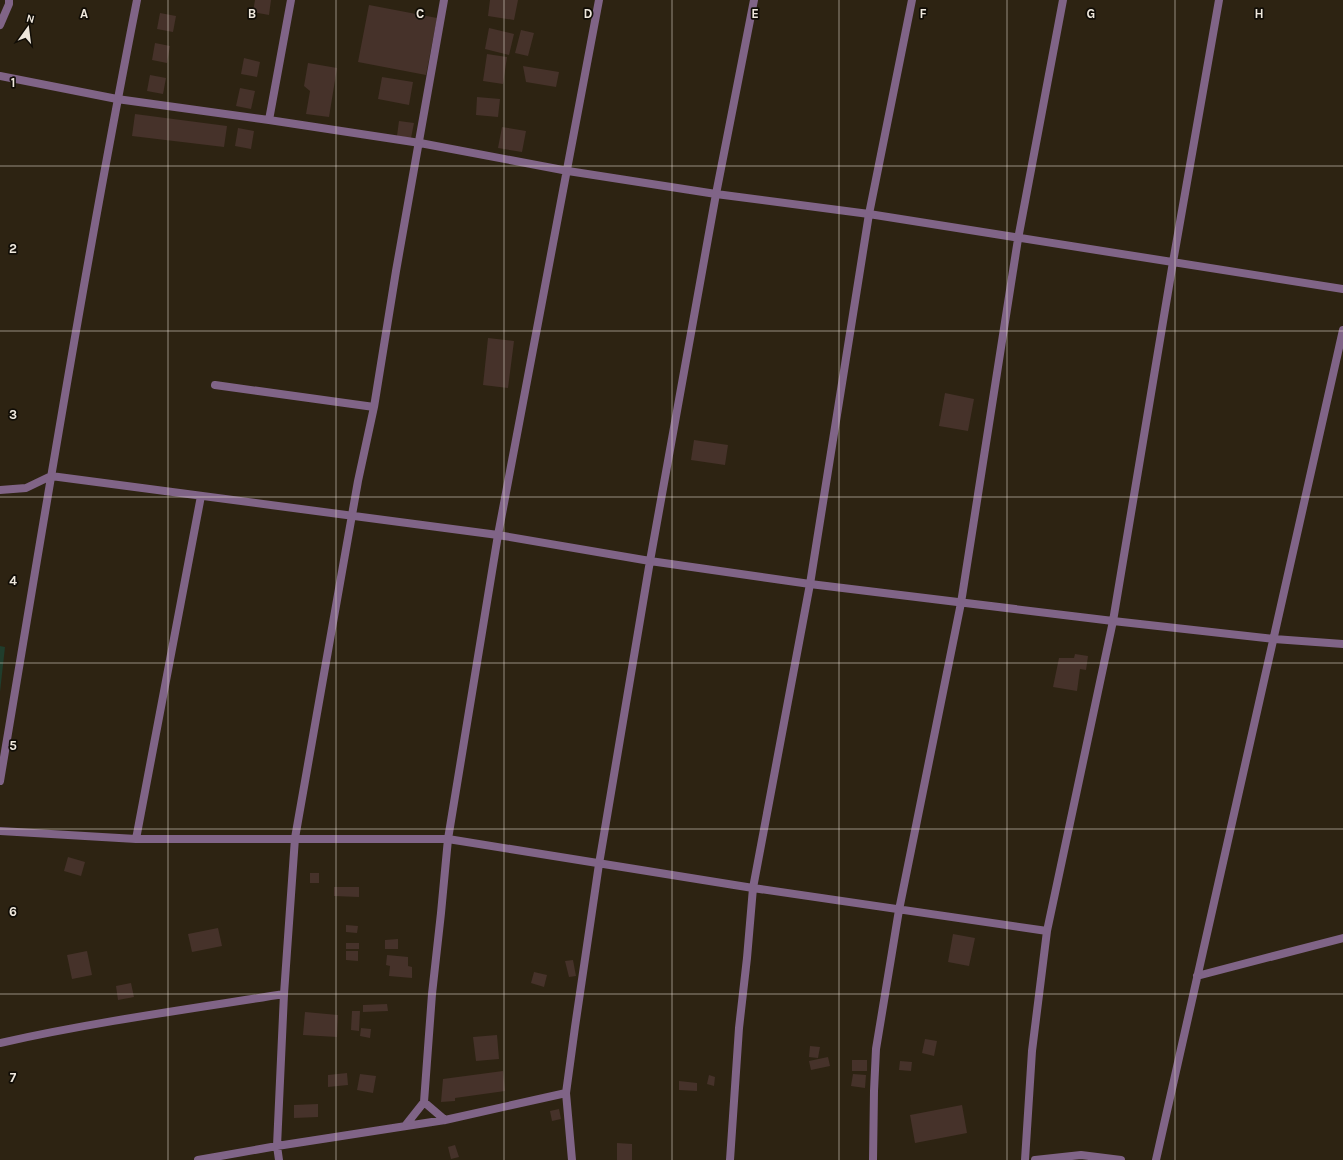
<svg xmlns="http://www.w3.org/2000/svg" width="1343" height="1160" viewBox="0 0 1343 1160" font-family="Karla,sans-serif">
<rect width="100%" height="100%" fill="#2d2312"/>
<path fill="#203d2c" d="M 0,646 L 5,647 L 0,692 Z"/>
<path fill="#46322a" d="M 255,0 L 271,0 L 269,15 L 253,12 Z
M 490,0 L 518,0 L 514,20 L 488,16 Z
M 369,5 L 437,18 L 426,75 L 358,62 Z
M 160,13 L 176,16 L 173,32 L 157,29 Z
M 489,28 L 514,34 L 509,55 L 485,49 Z
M 521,30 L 534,33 L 528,56 L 515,53 Z
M 155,43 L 170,46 L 167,63 L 152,60 Z
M 487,54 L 507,57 L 503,84 L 483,81 Z
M 244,58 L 260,62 L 257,77 L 241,74 Z
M 308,63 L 337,68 L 329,117 L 306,114 L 310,91 L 304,86 Z
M 523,66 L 559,72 L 556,87 L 526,82 Z
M 150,75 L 166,78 L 163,94 L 147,91 Z
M 382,77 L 413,82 L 409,105 L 378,99 Z
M 240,88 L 255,91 L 251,109 L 236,106 Z
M 477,97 L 500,99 L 498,117 L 476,115 Z
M 135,114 L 227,126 L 224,147 L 132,136 Z
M 399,121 L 414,123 L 411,138 L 397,136 Z
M 502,127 L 526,131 L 522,152 L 498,148 Z
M 238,128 L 254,131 L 251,149 L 235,146 Z
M 488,338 L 514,341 L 508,388 L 483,385 Z
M 945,393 L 974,399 L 968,431 L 939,426 Z
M 694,440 L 728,445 L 725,465 L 691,460 Z
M 1075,654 L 1088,656 L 1086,670 L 1080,669 L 1077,691 L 1053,687 L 1059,658 L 1074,658 Z
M 68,857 L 85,862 L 81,876 L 64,871 Z
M 310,873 L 319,873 L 319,883 L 310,883 Z
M 334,887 L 359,887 L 359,897 L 334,896 Z
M 346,925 L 358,926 L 357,933 L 346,932 Z
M 218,928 L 222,946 L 192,952 L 188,934 Z
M 953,934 L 975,938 L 969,966 L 948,962 Z
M 398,939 L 398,949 L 385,949 L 385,940 Z
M 346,943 L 359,943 L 359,949 L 346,949 Z
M 87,951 L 92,975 L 72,979 L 67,955 Z
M 346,951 L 358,951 L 358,961 L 346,960 Z
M 387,955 L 408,957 L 408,966 L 412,967 L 412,978 L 389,976 L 390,966 L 386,965 Z
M 573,960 L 576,976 L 569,977 L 565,961 Z
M 534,972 L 547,975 L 544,987 L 531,983 Z
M 131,983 L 134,997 L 118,1000 L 116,986 Z
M 387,1004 L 388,1011 L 363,1012 L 363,1005 Z
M 352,1011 L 360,1011 L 359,1031 L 351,1030 Z
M 305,1012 L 338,1015 L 337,1037 L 303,1035 Z
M 361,1028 L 371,1029 L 370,1038 L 360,1036 Z
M 497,1035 L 499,1059 L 476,1061 L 473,1037 Z
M 925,1039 L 937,1041 L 934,1056 L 922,1053 Z
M 810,1046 L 820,1047 L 818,1058 L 809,1057 Z
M 828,1057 L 830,1066 L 811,1070 L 809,1061 Z
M 852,1060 L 867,1060 L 867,1071 L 852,1071 Z
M 900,1061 L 912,1062 L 911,1071 L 899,1070 Z
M 503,1071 L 505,1091 L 455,1098 L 455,1101 L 441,1102 L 443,1079 Z
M 347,1073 L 348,1085 L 328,1087 L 328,1075 Z
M 360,1074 L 376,1076 L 373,1093 L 357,1090 Z
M 853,1074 L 866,1075 L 865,1088 L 851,1086 Z
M 709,1075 L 715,1077 L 714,1086 L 707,1084 Z
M 679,1081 L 697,1083 L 697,1091 L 679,1090 Z
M 318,1104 L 318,1117 L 294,1118 L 294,1105 Z
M 962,1105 L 967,1133 L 915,1143 L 910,1115 Z
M 559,1109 L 561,1119 L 552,1121 L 550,1111 Z
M 617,1143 L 632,1144 L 632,1160 L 617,1160 Z
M 455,1145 L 459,1157 L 451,1159 L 448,1147 Z"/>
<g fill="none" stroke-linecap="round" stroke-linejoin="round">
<path stroke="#806487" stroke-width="8" d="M 0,25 L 9,4 L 9,0
M 0,76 L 117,99 L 269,120 L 420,143 L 568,171 L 716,194 L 869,214 L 1343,289
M 269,120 L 291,0
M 215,385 L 374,407
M 0,490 L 26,488 L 51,476 L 498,535 L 650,561 L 810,584 L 1113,621 L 1274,639 L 1343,644
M 0,781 C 44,520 86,259 137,0
M 0,831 L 136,839 L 448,839 L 753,888 L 1047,931
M 136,839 L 201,496
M 1197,976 L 1343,938
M 0,1043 C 94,1022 189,1009 284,994
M 424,1102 L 445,1120
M 405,1126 L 424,1102 L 432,994 L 441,913 L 448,839 L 498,535 L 599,0
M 198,1160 L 277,1146 L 445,1120 L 566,1093
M 279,1160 L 277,1146 L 284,994 L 295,838 L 358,481 L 374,407 L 396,271 L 444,0
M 572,1160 L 566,1093 L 575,1027 L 599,864 L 650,561 L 716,194 L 754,0
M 730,1160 L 739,1028 L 747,958 L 753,888 L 810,584 L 869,214 L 912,0
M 873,1160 L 874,1091 L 876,1049 L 899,910 L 961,603 L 1018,239 L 1063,0
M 1025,1160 L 1032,1051 L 1047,931 L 1113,621 L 1173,262 L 1219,0
M 1035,1160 L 1081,1155 L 1121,1160
M 1156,1160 L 1343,330"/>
</g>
<path fill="none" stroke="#efe8dd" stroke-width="1" stroke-opacity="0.55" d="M 168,0 L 168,1160M 336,0 L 336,1160M 504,0 L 504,1160M 672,0 L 672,1160M 839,0 L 839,1160M 1007,0 L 1007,1160M 1175,0 L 1175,1160M 0,166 L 1343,166M 0,331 L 1343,331M 0,497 L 1343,497M 0,663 L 1343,663M 0,829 L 1343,829M 0,994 L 1343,994"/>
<g font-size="13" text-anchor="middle" font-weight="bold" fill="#efe8dd" stroke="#110d06" stroke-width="3.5" stroke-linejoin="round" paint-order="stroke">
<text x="84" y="18">A</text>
<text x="252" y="18">B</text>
<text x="420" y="18">C</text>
<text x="588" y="18">D</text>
<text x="755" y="18">E</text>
<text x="923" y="18">F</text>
<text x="1091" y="18">G</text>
<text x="1259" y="18">H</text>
<text x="13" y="87">1</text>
<text x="13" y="253">2</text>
<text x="13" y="419">3</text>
<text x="13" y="585">4</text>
<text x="13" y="750">5</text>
<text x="13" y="916">6</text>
<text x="13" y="1082">7</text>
</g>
<g transform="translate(28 28) rotate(14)" stroke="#110d06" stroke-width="3" paint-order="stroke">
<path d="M0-3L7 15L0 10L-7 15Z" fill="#efe8dd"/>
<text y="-6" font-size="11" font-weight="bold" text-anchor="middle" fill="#efe8dd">N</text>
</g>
</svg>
